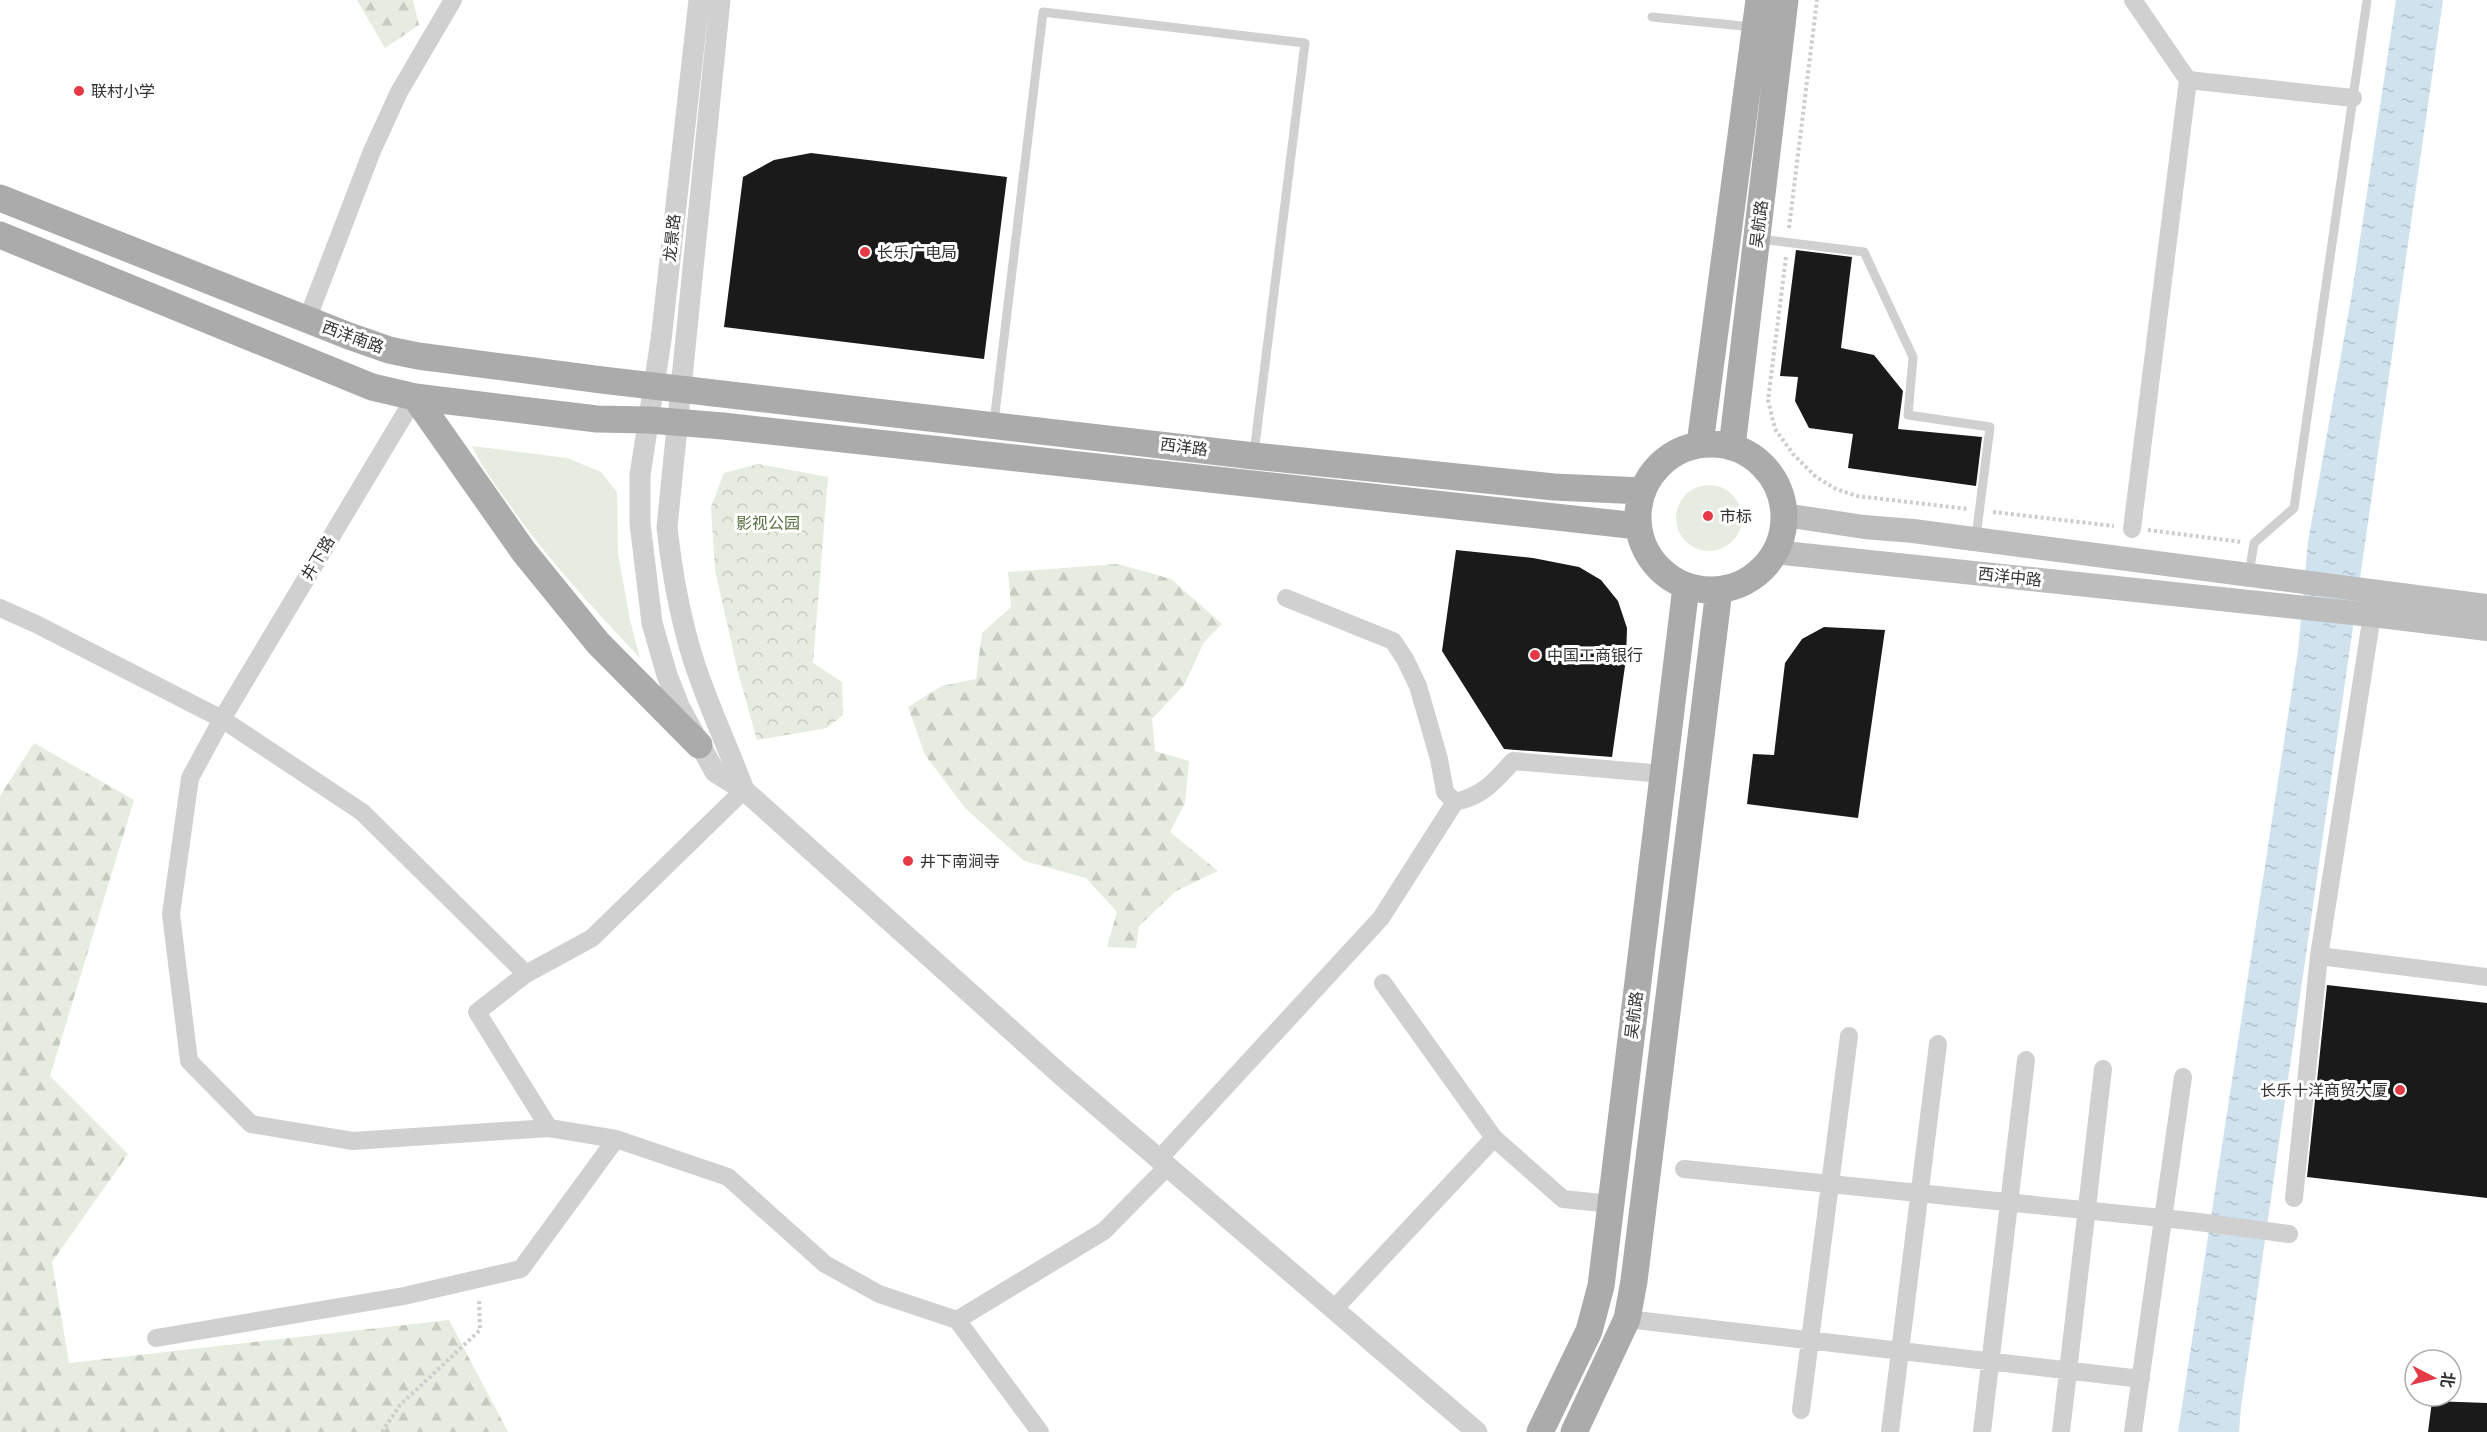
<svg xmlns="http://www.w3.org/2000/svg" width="2487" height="1432" viewBox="0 0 2487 1432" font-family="'DejaVu Sans','Noto Sans SC',sans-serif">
<defs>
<pattern id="forest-firs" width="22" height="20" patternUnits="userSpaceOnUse" patternTransform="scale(1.5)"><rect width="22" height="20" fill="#e6ecdf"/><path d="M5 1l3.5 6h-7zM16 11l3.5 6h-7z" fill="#c6cbc0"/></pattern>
<pattern id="park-crowns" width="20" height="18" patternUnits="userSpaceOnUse" patternTransform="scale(1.5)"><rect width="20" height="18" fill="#e6ecdf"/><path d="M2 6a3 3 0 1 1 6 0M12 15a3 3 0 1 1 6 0" fill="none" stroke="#c6cbc0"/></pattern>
<pattern id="water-ripples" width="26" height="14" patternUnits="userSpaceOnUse" patternTransform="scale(1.5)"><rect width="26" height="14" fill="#cfe2ee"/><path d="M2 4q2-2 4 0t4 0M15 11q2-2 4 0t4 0" fill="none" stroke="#b2c2cd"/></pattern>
</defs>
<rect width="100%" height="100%" fill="#fff"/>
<path fill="#e6ecdf" d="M 472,446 L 567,458 L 601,472 L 617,492 L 618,554 L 630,620 L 640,658 C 594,609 548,560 509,504 C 495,485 482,467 472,446 Z
M1676 518a33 33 0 1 1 66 0a33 33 0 1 1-66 0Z"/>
<path fill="url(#forest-firs)" d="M 357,0 L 413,0 L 419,25 L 385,48 Z
M 1118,564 L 1171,579 L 1222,624 L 1204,642 L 1184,685 L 1152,719 L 1155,751 L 1189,761 L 1185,803 L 1170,832 L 1218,871 L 1176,891 L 1139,926 L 1136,948 L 1107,947 L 1117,912 L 1086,878 L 1024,861 L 966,809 L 925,755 L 908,707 L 942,686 L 976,679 L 982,633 L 1011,607 L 1008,572 Z
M 34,743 L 134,800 L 50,1076 L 128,1154 L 52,1262 L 69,1363 L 449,1320 L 508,1432 L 0,1432 L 0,796 Z"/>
<path fill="url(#park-crowns)" d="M 758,464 L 828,477 L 813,663 L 842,682 L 843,715 L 827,728 L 757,740 L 738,672 L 715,570 L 711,507 L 724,473 Z"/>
<path fill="url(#water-ripples)" d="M 2396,0 L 2443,0 L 2241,1407 L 2239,1432 L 2178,1432 L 2298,651 L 2308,542 L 2352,293 Z"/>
<path fill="#1a1a1a" d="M 811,153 L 1007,177 L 984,359 L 724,327 L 743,177 L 774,160 Z
M 1796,250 L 1852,257 L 1841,348 L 1874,355 L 1903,391 L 1898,429 L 1982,437 L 1976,486 L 1848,468 L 1853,434 L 1809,428 L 1795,401 L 1798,377 L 1780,376 Z
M 1456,550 L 1533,558 L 1579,567 L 1601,580 L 1618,601 L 1627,628 L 1626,659 L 1612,757 L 1504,749 L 1442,651 Z
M 1824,627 L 1885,630 L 1858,818 L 1747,804 L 1753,754 L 1774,755 L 1785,663 L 1802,639 Z
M 2327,985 L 2487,1003 L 2487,1198 L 2307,1177 Z
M 2432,1401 L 2487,1403 L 2487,1432 L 2428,1432 Z"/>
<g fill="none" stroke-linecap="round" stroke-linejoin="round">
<path stroke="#cdcdcd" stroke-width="4" stroke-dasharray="3 3" stroke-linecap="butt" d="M 1789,228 L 1817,0
M 1786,257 L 1768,400 L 1775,429 L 1793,454 L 1816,477 L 1836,489 L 1857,496 L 1968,509
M 1993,512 L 2114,526
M 2148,530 L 2242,542
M 382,1432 L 400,1405 L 480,1330 L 479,1298"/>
<path stroke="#d0d0d0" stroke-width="9" d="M 1652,17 L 1753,27
M 1760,239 L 1864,252 L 1913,357 L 1908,415 L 1990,427 L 1976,537
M 994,422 L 1043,12 L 1305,43 L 1254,453
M 2249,574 L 2254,543 L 2294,508 L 2367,0"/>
<path stroke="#d0d0d0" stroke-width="18" d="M 2188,80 L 2353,98
M 307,320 L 372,151 L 399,92 L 453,0
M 415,397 L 222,719 L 190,778 L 171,914 L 189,1061 L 251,1124 L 353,1141 L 549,1128
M 2132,529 L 2188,80 L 2133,0
M 1286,598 L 1393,641 L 1405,659 L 1418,686 L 1439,759 L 1445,792 L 1455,802 C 1483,796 1495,781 1513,761 L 1664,774
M 0,608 L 36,624 L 222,719 L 362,812 L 526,974 L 477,1012 L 549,1128 L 616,1139 L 728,1177 L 825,1264 L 879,1294 L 957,1320
M 2319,956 L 2372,615
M 526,974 L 592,938 L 744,790
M 1383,983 L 1494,1138 L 1563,1199 L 1611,1204
M 1159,1159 L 1381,918 L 1455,802
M 1684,1169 L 2191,1221 L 2289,1234
M 2294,1198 L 2319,956 L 2487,977
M 1334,1309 L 1494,1138
M 1627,1319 L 2141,1379
M 156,1338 L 404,1296 L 521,1269 L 616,1139
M 1801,1410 L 1849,1036
M 1040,1432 L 957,1320 L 1104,1231 L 1167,1167
M 1890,1432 L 1938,1044
M 1982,1432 L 2026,1060
M 2061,1432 L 2103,1069
M 2133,1432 L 2183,1077"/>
<path stroke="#d0d0d0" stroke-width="21" d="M 699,0 L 661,340 L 640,475 L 640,523 L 652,623 L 667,675 L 680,708 L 715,772 L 744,790 L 1061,1075 L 1477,1432
M 720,0 L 667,527 C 672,573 680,618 694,662 C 708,705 728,747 744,790"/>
<path stroke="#bdbdbd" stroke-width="24" d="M 1784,515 L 1864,527 L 1913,531 L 2487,606
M 1774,552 L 2372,615 L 2487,629"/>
<path stroke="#ababab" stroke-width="27" d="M 0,198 L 349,336 L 389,350 L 418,356 L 602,380 L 1254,456 L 1554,487 L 1642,491
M 0,235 L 372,387 L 415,397 L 597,419 L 649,420 L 723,426 L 1638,526
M 415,397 L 524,552 L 598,643 L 699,745
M 1700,444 L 1759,0
M1638 517a73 73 0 1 1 146 0a73 73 0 1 1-146 0Z
M 1732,447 L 1785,0
M 1540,1432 L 1589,1331 L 1601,1286 L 1686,587
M 1574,1432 L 1627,1319 L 1634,1281 L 1719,590"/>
</g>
<g fill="#e63946" stroke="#fff" stroke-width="2">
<circle cx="79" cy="91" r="6"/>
<circle cx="865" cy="252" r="6"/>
<circle cx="1708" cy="516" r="6"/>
<circle cx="1535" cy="655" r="6"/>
<circle cx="908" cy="861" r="6"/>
<circle cx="2400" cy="1090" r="6"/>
</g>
<g text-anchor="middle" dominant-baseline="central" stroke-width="6" stroke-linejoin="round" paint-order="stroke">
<g font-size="16" fill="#333" stroke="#fff" text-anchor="start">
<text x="91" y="91">联村小学</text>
<text x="877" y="252">长乐广电局</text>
<text x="1720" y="516">市标</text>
<text x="1547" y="655">中国工商银行</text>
<text x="920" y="861">井下南涧寺</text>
<text x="2388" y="1090" text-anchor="end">长乐十洋商贸大厦</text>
</g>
<g font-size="16" fill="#333" stroke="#fff">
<text transform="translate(1759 224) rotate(-83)">吴航路</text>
<text transform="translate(672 238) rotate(-84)">龙景路</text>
<text transform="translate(353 337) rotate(20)">西洋南路</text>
<text transform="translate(1184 447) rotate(7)">西洋路</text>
<text transform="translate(318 558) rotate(-59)">井下路</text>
<text transform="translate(2010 577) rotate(6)">西洋中路</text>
<text transform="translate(1634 1015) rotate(-83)">吴航路</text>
</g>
<g font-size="16" fill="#56703f" stroke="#fff">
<text x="768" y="523">影视公园</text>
</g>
</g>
<g transform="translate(2433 1378) rotate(97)"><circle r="28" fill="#ffffff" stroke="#adadad" stroke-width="1.5"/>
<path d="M0-4.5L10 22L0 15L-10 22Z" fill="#e63946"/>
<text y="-9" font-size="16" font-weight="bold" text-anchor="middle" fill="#333333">北</text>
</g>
</svg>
